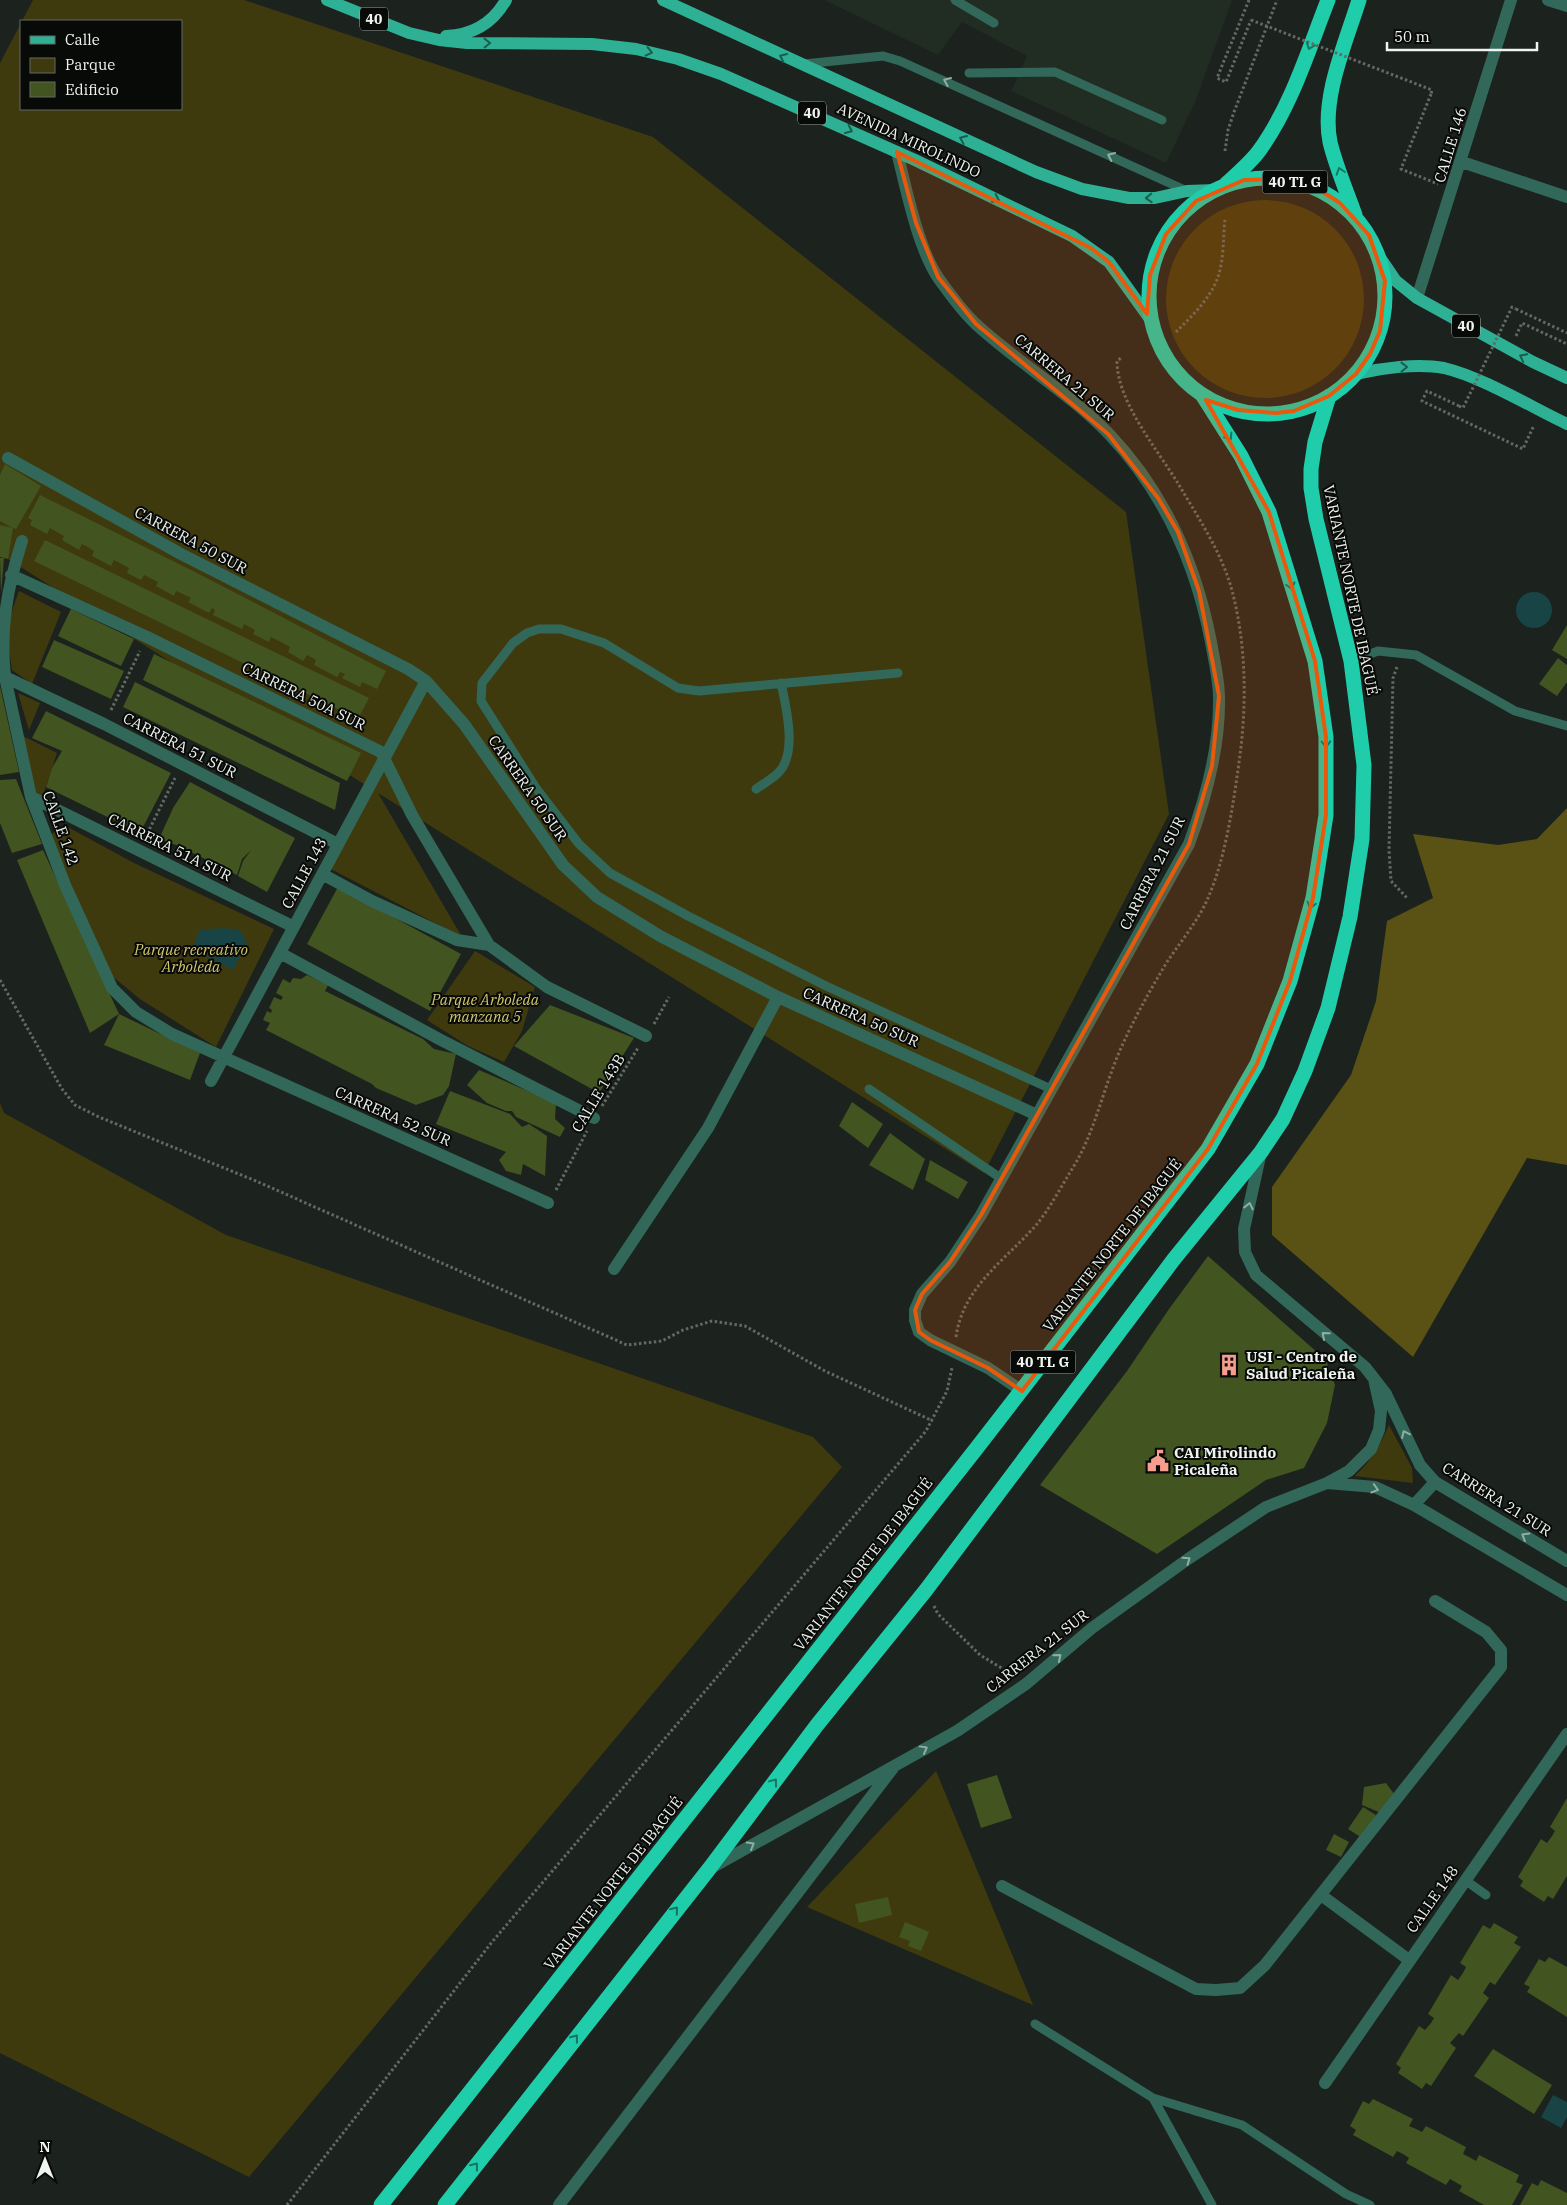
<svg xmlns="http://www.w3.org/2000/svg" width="1567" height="2205" viewBox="0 0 1567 2205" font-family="'IBM Plex Serif',serif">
<rect width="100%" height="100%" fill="#1c221d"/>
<path fill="#212c23" d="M 824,0 L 1232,0 L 1196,100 L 1166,163 L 1011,91 L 1027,56 L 962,22 L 938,55 Z"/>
<path fill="#3f3a0e" d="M 33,0 L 244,0 L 653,137 L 1126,512 L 1169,814 L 984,1173 L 378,793 L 462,937 L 327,867 L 367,786 L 0,554 L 0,63 L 21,23 L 21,109 L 181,109 L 181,21 L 22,21 Z
M1166 299a99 99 0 1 1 198 0a99 99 0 1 1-198 0Z
M 19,591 L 61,612 L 32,684 L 12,670 L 6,627 Z
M 18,693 L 40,703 L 29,730 Z
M 23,736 L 57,753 L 42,798 L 34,798 Z
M 64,825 L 134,863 L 274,929 L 216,1047 L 140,999 L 112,976 L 49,836 Z
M 475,951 L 535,987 L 522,1031 L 504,1062 L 468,1046 L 427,1020 Z
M 0,1103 L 4,1113 L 226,1235 L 813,1437 L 842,1467 L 249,2177 L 0,2053 Z
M 1389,1425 L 1412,1468 L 1413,1483 L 1355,1476 C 1372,1460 1380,1445 1389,1425 Z
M 936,1771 L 1033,2005 L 807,1907 Z"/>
<path fill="#5a5214" d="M 1567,808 L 1567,1165 L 1527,1158 L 1413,1357 L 1272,1235 L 1272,1187 L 1351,1075 L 1376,1001 L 1387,921 L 1433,898 L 1413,834 L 1498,845 L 1537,839 Z"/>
<path fill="#184446" d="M1516 610a18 18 0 1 1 36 0a18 18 0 1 1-36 0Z
M 224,928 L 240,930 L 247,943 L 233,970 L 192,949 L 200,930 Z
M 1553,2095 L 1567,2102 L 1567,2117 L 1561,2128 L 1541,2117 Z"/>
<path fill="#42541f" d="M 5,464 L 41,486 L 16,529 L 13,528 L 8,559 L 4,558 L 1,594 L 0,558 L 4,558 L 0,557 L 0,525 L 13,528 L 0,521 L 0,475 Z
M 40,495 L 195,572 L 386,671 L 377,689 L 362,682 L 360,687 L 342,678 L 345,674 L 340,672 L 337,677 L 314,665 L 316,660 L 311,657 L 307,655 L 303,661 L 288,652 L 290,647 L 279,641 L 271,637 L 269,642 L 253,634 L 255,630 L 244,624 L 242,629 L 213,615 L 215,610 L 212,608 L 209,613 L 188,602 L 191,598 L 183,594 L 176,591 L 174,596 L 156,586 L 158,582 L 144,575 L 141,580 L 127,573 L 129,568 L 114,560 L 111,566 L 92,556 L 94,551 L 88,547 L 82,544 L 79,550 L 62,540 L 64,536 L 50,528 L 47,534 L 30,525 L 32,520 L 28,518 Z
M 45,540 L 369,698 L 358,719 L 34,561 Z
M 71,609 L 134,639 L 121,666 L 58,636 Z
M 1567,625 L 1567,659 L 1552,650 Z
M 54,640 L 124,671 L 111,699 L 42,667 Z
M 154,654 L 361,753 L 347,781 L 143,680 Z
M 1558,658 L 1567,665 L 1567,682 L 1557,696 L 1539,684 Z
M 135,682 L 340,783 L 335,810 L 123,707 Z
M 0,686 L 19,772 L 0,775 Z
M 46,711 L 171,773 L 140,833 L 46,787 L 52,768 L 62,751 L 32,738 Z
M 16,779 L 42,844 L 12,853 L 0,823 L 0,780 Z
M 190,782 L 295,838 L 267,892 L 238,876 L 243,861 L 251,850 L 242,859 L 237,875 L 179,846 L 159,839 L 173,808 Z
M 43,850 L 119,1014 L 200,1053 L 190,1080 L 104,1045 L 119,1014 L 90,1033 L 17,860 Z
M 338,887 L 461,954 L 430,1011 L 307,944 Z
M 307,975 L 328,985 L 325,991 L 423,1039 L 434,1049 L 456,1054 L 449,1086 L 443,1095 L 416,1105 L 376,1088 L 372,1084 L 266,1030 L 270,1023 L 263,1020 L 267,1011 L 271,1013 L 272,1010 L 269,1008 L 274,997 L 281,1000 L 283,997 L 276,993 L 283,979 L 290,983 L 293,978 L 301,979 Z
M 550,1005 L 634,1038 L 599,1093 L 514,1046 Z
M 479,1070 L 556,1103 L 555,1119 L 565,1128 L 560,1137 L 516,1117 L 512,1111 L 506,1111 L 487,1103 L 467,1085 Z
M 450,1091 L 510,1114 L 522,1127 L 529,1124 L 547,1136 L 545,1176 L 523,1164 L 521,1175 L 506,1171 L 499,1160 L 506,1152 L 436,1124 Z
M 852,1102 L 883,1124 L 868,1148 L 839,1126 Z
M 890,1133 L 925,1159 L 913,1190 L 869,1165 Z
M 930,1160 L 968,1182 L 958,1199 L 925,1180 Z
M 1208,1256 L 1326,1360 L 1335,1385 L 1327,1423 L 1304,1468 L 1266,1480 L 1157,1554 L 1040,1485 L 1127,1371 L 1169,1309 Z
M 997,1775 L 1012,1818 L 981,1828 L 967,1784 Z
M 1386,1783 L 1395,1795 L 1381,1813 L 1362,1805 L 1364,1787 Z
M 1567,1798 L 1567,1876 L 1553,1899 L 1548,1896 L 1544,1902 L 1520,1886 L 1523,1881 L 1518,1877 L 1541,1839 L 1547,1843 L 1552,1836 L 1555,1831 L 1550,1827 Z
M 1363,1807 L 1376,1815 L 1362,1838 L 1348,1829 Z
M 1334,1834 L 1349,1842 L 1341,1857 L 1326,1850 Z
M 888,1897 L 892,1915 L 859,1923 L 855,1904 Z
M 905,1922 L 929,1932 L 921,1951 L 908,1946 L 910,1941 L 899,1937 Z
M 1494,1923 L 1518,1937 L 1514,1943 L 1521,1947 L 1495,1985 L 1490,1982 L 1483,1993 L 1489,1998 L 1463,2036 L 1459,2033 L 1450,2043 L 1456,2048 L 1431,2086 L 1426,2083 L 1422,2089 L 1398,2073 L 1401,2068 L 1396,2064 L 1419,2026 L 1425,2030 L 1431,2023 L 1434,2018 L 1428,2014 L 1451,1975 L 1458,1980 L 1463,1973 L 1466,1967 L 1460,1963 L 1483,1925 L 1490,1929 Z
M 1549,1957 L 1567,1967 L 1567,2017 L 1527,1992 L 1530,1987 L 1524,1984 L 1539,1959 L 1545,1962 Z
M 1493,2049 L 1552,2085 L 1534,2114 L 1474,2076 Z
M 1373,2099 L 1413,2119 L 1409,2126 L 1416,2129 L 1422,2132 L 1426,2126 L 1466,2147 L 1463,2154 L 1469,2157 L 1476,2161 L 1479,2155 L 1519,2175 L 1516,2182 L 1523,2185 L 1512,2205 L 1484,2205 L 1459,2191 L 1462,2186 L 1450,2179 L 1446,2185 L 1406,2163 L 1409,2158 L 1403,2154 L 1397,2151 L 1393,2157 L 1353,2135 L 1356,2130 L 1350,2126 L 1363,2101 L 1369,2104 Z
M 1541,2180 L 1567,2193 L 1567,2205 L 1520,2205 L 1532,2183 L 1538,2186 Z"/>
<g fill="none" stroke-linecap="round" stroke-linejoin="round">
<path stroke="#636964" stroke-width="3" stroke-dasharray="2.5 2.5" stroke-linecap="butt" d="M 1249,0 L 1217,78 L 1226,82 L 1251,20
M 1431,94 L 1401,169 L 1438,184
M 1225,151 L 1228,130 L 1234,112 L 1277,0
M 1516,309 L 1567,333
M 1176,332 C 1192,316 1210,299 1218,277 C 1224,260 1223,237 1225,219
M 1516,336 L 1522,323 L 1567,344
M 1459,406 L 1427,391 L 1422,401 L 1523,449 L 1534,425
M 1397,667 L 1393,678 L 1389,850 L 1391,881 L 1408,899
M 111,710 L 140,651
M 145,838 L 175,778
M 0,980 L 62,1089 L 75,1105 L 99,1117 L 256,1181 L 627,1345 L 662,1341 L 683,1330 L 712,1321 L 745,1326 L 825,1371 L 933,1421
M 654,1024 L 669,997
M 602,1106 L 638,1048
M 556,1190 L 587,1131
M 956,1337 C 963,1286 1006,1260 1037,1224 C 1050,1208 1061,1187 1072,1169 C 1095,1133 1103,1088 1121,1048 C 1134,1019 1150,990 1167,962 C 1181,941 1198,921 1208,898 C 1226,857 1234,800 1240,755 C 1247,701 1246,640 1231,587 C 1221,552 1198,517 1179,485 C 1158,450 1117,402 1117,361 L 1121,358
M 934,1606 L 938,1614 L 980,1655 L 1013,1675
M 287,2205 L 492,1942 L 926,1431 L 947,1391 L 952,1368"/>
<path stroke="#326859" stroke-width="9" d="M 955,0 L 994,23
M 804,64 L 883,56 L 900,61 L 1187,191
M 969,73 L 1055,72 L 1162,120
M 1351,661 L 1378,651 L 1416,655 L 1515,711 L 1567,726
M 898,673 L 699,691 L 678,688 L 604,643 L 561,629 L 539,629 L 527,633 L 513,643 L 482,683 L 481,701 L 536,788 L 579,844 L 610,873 L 688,916 L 826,986 L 1051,1089
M 756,789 C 763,784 772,779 778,773 C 798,754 786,707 781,683
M 869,1089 L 1002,1179
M 1465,1880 L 1486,1895
M 1035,2024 L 1153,2098 L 1242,2125 L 1346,2194 L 1370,2205
M 1153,2098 L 1212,2205"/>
<path stroke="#326859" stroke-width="12" d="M 1548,0 L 1567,6
M 897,152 C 906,188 918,249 939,279 C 950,294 963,313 978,326 C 1020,364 1069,393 1109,434 C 1164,492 1196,564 1211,642 C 1214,660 1219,679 1219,698 C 1220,748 1206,798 1189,844 L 981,1215 L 950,1262 L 922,1294 L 915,1310 L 915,1320 L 919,1332 L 930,1340 L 988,1368 L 1022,1391
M 1462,162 L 1567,197
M 1417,298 L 1511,0
M 8,458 L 181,554 L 408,669 L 426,681 L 464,724 L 563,865 L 597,897 L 660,936 L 778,997 L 1037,1115
M 22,541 C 7,588 0,628 5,677 L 31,797 L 65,885 L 112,988 L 136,1012 L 172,1034 L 548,1203
M 11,575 L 147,637 L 381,752 L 412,815 L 489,945
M 5,677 L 104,724 L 338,844
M 31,797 L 294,927
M 322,874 L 372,901 L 457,940 L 489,945 L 547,987 L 646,1036
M 280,953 L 441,1040 L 594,1118
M 211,1081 L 426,681
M 1261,1152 L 1244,1229 L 1245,1252 L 1256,1275 L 1365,1367 L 1386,1394 L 1420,1465 L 1435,1482 L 1567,1561
M 614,1269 L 708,1128 L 778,997
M 1327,1483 L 1375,1487 L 1414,1505 L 1567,1595
M 1414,1505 L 1435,1482
M 711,1868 L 957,1731 L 1026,1684 L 1092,1628 L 1188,1559 L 1266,1507 L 1327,1483 L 1349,1471 L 1371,1449 L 1379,1430 L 1381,1411 L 1374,1379
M 1002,1886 L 1196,1989 L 1216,1990 L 1240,1988 L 1265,1965 L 1501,1667 L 1501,1650 L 1486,1632 L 1435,1601
M 1321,1895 L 1409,1960
M 1325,2083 L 1567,1734
M 559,2205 L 893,1768"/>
<path stroke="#2db093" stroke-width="12" d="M 327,0 L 409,33 L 439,40 L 467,43 L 592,44 L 636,49 L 678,59 L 721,74 L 915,160 L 1072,236 L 1109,262 L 1150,319
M 663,0 L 1036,172 L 1082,189 L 1129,198 L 1155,198 L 1187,191 L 1215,190
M 446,36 C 472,35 493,23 506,0
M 1379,256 L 1396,281 L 1417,298 L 1533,362 L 1567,378
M 1356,374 C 1381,368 1418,363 1444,368 C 1482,377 1531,407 1567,424"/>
<path stroke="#1fcdaa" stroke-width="15" d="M1149 296a118 118 0 1 1 236 0a118 118 0 1 1-236 0Z
M 1226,184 C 1237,174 1250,163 1259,151 C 1291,107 1308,51 1328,0
M 1355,215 C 1347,192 1336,167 1330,142 C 1321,98 1346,42 1359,0
M 381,2205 L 976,1449 L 1208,1149 L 1257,1064 L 1290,981 L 1313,898 L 1326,815 L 1326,737 L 1315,661 L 1269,512 L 1241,456 L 1203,396
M 445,2205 L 709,1869 L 817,1725 L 926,1590 L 1174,1259 L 1261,1152 L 1283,1119 L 1305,1071 L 1328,1008 L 1350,917 L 1362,839 L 1364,765 L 1351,661 L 1316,519 L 1311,488 L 1311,469 L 1315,442 L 1329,396"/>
<path stroke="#636964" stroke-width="3" stroke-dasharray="2.5 2.5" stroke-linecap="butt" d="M 1251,20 L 1432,90 L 1431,94
M 1459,406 L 1463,408 L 1512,307 L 1516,309"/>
</g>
<defs><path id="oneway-chevron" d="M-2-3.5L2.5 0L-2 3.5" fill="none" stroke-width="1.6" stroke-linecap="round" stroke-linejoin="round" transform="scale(1.25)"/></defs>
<g stroke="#1a5d4e">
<use href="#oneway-chevron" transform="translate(487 43) rotate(-1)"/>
<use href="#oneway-chevron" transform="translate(649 52) rotate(13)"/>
<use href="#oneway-chevron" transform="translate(783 57) rotate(-155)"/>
<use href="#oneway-chevron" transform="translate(849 130) rotate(25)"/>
<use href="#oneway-chevron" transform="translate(963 139) rotate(-156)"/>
<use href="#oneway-chevron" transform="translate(1149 198) rotate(178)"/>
<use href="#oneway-chevron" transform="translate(996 199) rotate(25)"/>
<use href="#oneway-chevron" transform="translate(1523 357) rotate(-152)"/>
<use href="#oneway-chevron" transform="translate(1404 367) rotate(-1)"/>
</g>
<g stroke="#157561">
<use href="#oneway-chevron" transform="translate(1310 46) rotate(111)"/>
<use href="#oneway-chevron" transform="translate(1340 171) rotate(-108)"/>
<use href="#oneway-chevron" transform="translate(1229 437) rotate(58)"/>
<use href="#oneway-chevron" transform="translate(1291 586) rotate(73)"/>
<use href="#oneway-chevron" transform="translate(1326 744) rotate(89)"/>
<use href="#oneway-chevron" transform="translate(1311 905) rotate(105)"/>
<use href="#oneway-chevron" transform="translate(774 1782) rotate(-53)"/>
<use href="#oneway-chevron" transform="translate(675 1910) rotate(-51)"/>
<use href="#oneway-chevron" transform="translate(575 2038) rotate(-52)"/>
<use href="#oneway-chevron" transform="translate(475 2166) rotate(-52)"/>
</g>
<g stroke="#91aea4">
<use href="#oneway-chevron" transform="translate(947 81) rotate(-157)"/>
<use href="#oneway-chevron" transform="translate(1111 156) rotate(-155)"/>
<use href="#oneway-chevron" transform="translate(1249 1206) rotate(-78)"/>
<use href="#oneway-chevron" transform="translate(1325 1335) rotate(-139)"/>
<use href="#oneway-chevron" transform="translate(1405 1434) rotate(-115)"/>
<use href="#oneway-chevron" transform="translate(1375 1489) rotate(16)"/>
<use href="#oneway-chevron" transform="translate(1525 1536) rotate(-149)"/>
<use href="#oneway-chevron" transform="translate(1187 1560) rotate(-35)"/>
<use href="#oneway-chevron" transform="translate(1058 1657) rotate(-40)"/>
<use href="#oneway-chevron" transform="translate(924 1749) rotate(-29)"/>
<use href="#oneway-chevron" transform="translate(751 1845) rotate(-30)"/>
</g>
<path fill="#e8590c" fill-opacity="0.2" stroke="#e8590c" stroke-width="4" stroke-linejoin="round" d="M 897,152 L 1091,248 L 1109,262 L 1147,314 L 1150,275 L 1166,234 L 1196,201 L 1244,180 L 1284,179 L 1323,192 L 1340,203 L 1369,235 L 1385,281 L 1380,331 L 1370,354 L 1356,374 L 1329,396 L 1294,411 L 1276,413 L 1238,410 L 1206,400 L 1269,512 L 1315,661 L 1326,737 L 1326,815 L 1313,898 L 1290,981 L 1257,1064 L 1208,1149 L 1022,1391 L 988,1368 L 930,1340 L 919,1332 L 915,1310 L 922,1294 L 950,1262 L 981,1215 L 1189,844 L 1212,766 L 1219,696 L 1199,591 L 1178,532 L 1158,498 L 1108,434 L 976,324 L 938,277 L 916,223 Z"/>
<defs>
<g id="building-bare" transform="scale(1.725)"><path d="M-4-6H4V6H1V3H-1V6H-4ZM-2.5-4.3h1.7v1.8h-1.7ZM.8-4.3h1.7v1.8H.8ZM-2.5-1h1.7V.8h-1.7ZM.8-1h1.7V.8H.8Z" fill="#f59d8f" stroke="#080a08" stroke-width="2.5" paint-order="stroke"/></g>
<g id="civic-bare" transform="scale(1.725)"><path d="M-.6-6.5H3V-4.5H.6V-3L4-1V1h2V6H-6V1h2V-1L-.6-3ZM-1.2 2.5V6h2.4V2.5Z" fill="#f59d8f" stroke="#080a08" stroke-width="2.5" paint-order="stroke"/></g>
</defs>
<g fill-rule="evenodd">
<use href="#building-bare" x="1229" y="1365"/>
<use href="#civic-bare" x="1158" y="1461"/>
</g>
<g text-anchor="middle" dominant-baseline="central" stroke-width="4" stroke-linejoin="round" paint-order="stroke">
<g fill="#080a08" stroke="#aaaeaa" stroke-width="1">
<rect x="360" y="7.5" width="28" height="23" rx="4"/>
<rect x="798" y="101.5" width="28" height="23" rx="4"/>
<rect x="1262.5" y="170.5" width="65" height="23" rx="4"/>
<rect x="1452" y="314.5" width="28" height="23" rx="4"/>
<rect x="1010.5" y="1350.5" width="65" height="23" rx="4"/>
</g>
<g font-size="14" font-weight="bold" fill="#f0f4f0">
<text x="374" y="19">40</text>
<text x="812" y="113">40</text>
<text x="1295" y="182">40 TL G</text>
<text x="1466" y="326">40</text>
<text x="1043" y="1362">40 TL G</text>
</g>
<g font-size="15" fill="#f0f4f0" stroke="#080a08">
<text transform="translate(909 140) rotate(25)">AVENIDA MIROLINDO</text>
<text transform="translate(1450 145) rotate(-73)">CALLE 146</text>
<text transform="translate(1065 377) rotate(40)">CARRERA 21 SUR</text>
<text transform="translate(191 540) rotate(28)">CARRERA 50 SUR</text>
<text transform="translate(1351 590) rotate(78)">VARIANTE NORTE DE IBAGUÉ</text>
<text transform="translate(304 696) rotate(26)">CARRERA 50A SUR</text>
<text transform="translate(180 745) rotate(27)">CARRERA 51 SUR</text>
<text transform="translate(528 788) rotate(55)">CARRERA 50 SUR</text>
<text transform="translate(61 828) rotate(70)">CALLE 142</text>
<text transform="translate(170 847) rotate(26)">CARRERA 51A SUR</text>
<text transform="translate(304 873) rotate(-62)">CALLE 143</text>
<text transform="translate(1152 873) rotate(-63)">CARRERA 21 SUR</text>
<text transform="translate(861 1017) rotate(24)">CARRERA 50 SUR</text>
<text transform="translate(598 1093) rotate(-59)">CALLE 143B</text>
<text transform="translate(393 1116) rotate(24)">CARRERA 52 SUR</text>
<text transform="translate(1112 1245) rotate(-52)">VARIANTE NORTE DE IBAGUÉ</text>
<text transform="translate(1497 1499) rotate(32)">CARRERA 21 SUR</text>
<text transform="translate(863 1564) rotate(-52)">VARIANTE NORTE DE IBAGUÉ</text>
<text transform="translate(1037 1651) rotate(-38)">CARRERA 21 SUR</text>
<text transform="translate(613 1883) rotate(-52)">VARIANTE NORTE DE IBAGUÉ</text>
<text transform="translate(1432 1899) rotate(-55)">CALLE 148</text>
</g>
<g font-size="15" font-style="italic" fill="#d2c66f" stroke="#080a08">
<text x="191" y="949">Parque recreativo<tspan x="191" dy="17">Arboleda</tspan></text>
<text x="485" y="999">Parque Arboleda<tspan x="485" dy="17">manzana 5</tspan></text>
</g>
<g font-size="15" font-weight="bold" fill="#f0f4f0" stroke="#080a08" text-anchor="start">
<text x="1246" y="1356">USI - Centro de<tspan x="1246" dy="17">Salud Picaleña</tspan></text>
<text x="1174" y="1452">CAI Mirolindo<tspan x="1174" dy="17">Picaleña</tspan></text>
</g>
</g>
<rect x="20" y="20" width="162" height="90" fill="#080a08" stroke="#656865"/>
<rect x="30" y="36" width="25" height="8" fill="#2db093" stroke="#656865"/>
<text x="65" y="45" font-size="15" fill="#f0f4f0">Calle</text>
<rect x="30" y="58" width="25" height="15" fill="#3f3a0e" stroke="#656865"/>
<text x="65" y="70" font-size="15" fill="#f0f4f0">Parque</text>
<rect x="30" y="82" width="25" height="15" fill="#42541f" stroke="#656865"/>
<text x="65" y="95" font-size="15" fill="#f0f4f0">Edificio</text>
<g transform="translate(45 2160)" stroke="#080a08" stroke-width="4" paint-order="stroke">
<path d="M0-4L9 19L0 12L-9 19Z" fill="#f0f4f0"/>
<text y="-8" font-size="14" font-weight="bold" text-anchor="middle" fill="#f0f4f0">N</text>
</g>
<path d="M1387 42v8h150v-8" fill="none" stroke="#f0f4f0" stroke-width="2.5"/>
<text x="1394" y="42" font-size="15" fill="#f0f4f0" stroke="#080a08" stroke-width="4" paint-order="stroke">50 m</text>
</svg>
